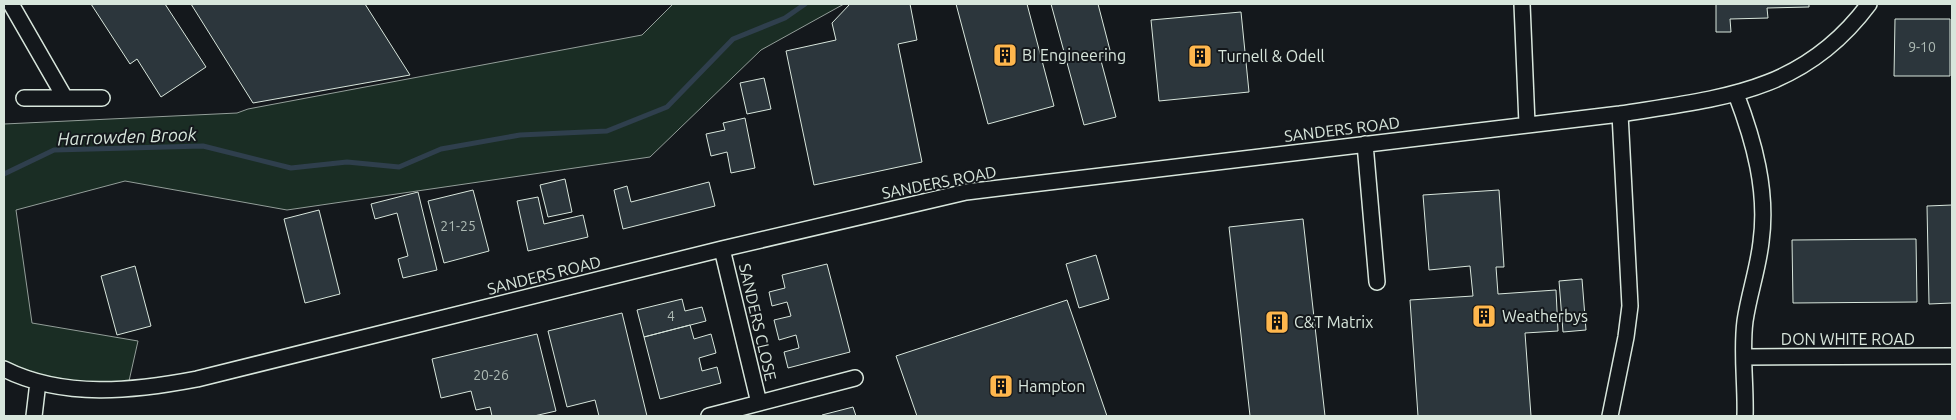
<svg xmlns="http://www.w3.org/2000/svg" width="1956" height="420" viewBox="0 0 1956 420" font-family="Ubuntu,sans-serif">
<rect width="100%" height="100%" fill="#14181c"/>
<path fill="#1a2d24" stroke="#939e99" d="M 673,4 L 844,4 L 761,50 L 650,157 L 287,210 L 125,181 L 16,210 L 32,323 L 138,341 L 129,381 L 114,390 L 4,368 L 4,124 L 237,113 L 248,109 L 642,35 Z"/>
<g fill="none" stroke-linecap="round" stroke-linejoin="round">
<path stroke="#2f3f4d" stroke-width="5" d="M 4,174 L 54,150 L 203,146 L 291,168 L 347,162 L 399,167 L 441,149 L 520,135 L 607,131 L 667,107 L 733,39 L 785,18 L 805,4"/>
</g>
<path fill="#2c363c" stroke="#d8e6dc" d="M 91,4 L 165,4 L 206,67 L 161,97 L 137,59 L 130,64 Z
M 191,4 L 365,4 L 410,75 L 253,103 Z
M 850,4 L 910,4 L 917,40 L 898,44 L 922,162 L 814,185 L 786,51 L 836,40 L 832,23 Z
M 956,4 L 1027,4 L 1054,106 L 988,124 Z
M 1051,4 L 1098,4 L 1111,54 L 1100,57 L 1116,117 L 1084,125 Z
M 1716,4 L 1809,4 L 1809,7 L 1767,8 L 1768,18 L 1730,19 L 1731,32 L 1716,32 Z
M 1241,12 L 1249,92 L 1159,101 L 1151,20 Z
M 1895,19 L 1950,19 L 1950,76 L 1894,76 Z
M 764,78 L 771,109 L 747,114 L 740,83 Z
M 745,118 L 755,168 L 731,173 L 727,152 L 711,156 L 706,134 L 725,130 L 723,123 Z
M 565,179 L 572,212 L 548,217 L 540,185 Z
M 709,182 L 715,206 L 623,229 L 614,190 L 627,186 L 631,202 Z
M 473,190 L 489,251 L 444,263 L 428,201 Z
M 1499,190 L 1504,267 L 1496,267 L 1498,294 L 1556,290 L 1558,331 L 1525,333 L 1531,416 L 1418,416 L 1410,300 L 1473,296 L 1470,266 L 1429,270 L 1423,195 Z
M 418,192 L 437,270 L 403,278 L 398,259 L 408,256 L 397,213 L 375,219 L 371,204 Z
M 538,197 L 544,224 L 583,215 L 588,237 L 528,251 L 517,201 Z
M 1952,205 L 1952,303 L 1929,304 L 1927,206 Z
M 319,210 L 340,294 L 305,303 L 284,219 Z
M 1303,219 L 1325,416 L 1250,416 L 1229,227 Z
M 1916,239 L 1917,302 L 1793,303 L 1792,240 Z
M 1096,255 L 1109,299 L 1079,308 L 1066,264 Z
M 827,264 L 850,352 L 788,368 L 784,352 L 799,348 L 796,335 L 779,340 L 774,320 L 791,316 L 787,302 L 772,306 L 769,292 L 785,288 L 782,275 Z
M 135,266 L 151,326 L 117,335 L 101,276 Z
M 1582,279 L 1586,330 L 1563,332 L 1559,281 Z
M 682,299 L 685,311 L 702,307 L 706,321 L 644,337 L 637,310 Z
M 1067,300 L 1107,416 L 917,416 L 896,356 Z
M 622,313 L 647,416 L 599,416 L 595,400 L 567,407 L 548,331 Z
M 690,325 L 694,339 L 711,334 L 716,353 L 699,358 L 702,371 L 717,367 L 721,383 L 660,399 L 644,337 Z
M 537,334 L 556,411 L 534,416 L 492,416 L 490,407 L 476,410 L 471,391 L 441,398 L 432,359 Z
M 853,407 L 856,416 L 822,416 L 822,415 Z"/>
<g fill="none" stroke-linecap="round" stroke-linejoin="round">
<g stroke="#d8e6dc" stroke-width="18">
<path id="minor" d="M 11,4 L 65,98
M 1522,4 L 1527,124
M 1736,94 C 1754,141 1768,191 1761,242 C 1758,269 1749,294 1745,321 C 1741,352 1746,385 1745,416
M 24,98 L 102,98
M 1365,144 L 1377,282
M 722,249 L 759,403
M 1745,357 L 1952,356
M 4,369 C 64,399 134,391 197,379 L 722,249 L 966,192 L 1620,114 C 1721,98 1803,93 1869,4
M 34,416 L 38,382
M 709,416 L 855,378
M 1610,416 L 1626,337 L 1630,306 L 1620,114"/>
</g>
<use href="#minor" stroke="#14181c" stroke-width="15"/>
</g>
<defs>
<g id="building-square" transform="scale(1.25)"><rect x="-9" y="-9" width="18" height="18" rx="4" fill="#ffb74d" stroke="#14181c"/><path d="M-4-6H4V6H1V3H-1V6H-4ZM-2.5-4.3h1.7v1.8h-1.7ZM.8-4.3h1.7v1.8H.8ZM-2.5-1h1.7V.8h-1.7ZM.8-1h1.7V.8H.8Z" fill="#111"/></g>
</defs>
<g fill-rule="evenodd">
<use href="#building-square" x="1005" y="55"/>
<use href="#building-square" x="1200" y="56"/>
<use href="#building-square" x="1484" y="316"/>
<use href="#building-square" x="1277" y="322"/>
<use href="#building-square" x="1001" y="386"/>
</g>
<g text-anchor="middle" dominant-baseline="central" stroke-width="4" stroke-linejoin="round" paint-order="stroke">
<g font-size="14" fill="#adbab4">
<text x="1922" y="47">9-10</text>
<text x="458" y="226">21-25</text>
<text x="671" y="316">4</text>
<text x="491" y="375">20-26</text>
</g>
<g font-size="16" fill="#d8e6dc" stroke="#14181c" text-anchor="start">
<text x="1022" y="55">BI Engineering</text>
<text x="1218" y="56">Turnell &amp; Odell</text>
<text x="1502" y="316">Weatherbys</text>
<text x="1294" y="322">C&amp;T Matrix</text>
<text x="1018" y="386">Hampton</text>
</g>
<g font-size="16" fill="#d8e6dc" stroke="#14181c">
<text transform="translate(1342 129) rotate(-7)">SANDERS ROAD</text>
<text transform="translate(939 182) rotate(-11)">SANDERS ROAD</text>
<text transform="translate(544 275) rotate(-14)">SANDERS ROAD</text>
<text transform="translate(758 322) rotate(77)">SANDERS CLOSE</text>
<text x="1848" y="339">DON WHITE ROAD</text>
</g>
<g font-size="18" font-style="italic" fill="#d8e6dc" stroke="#14181c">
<text transform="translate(127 136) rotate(-2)">Harrowden Brook</text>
</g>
</g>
<rect width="1956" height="420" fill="none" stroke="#d8e6dc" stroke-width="10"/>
</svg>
